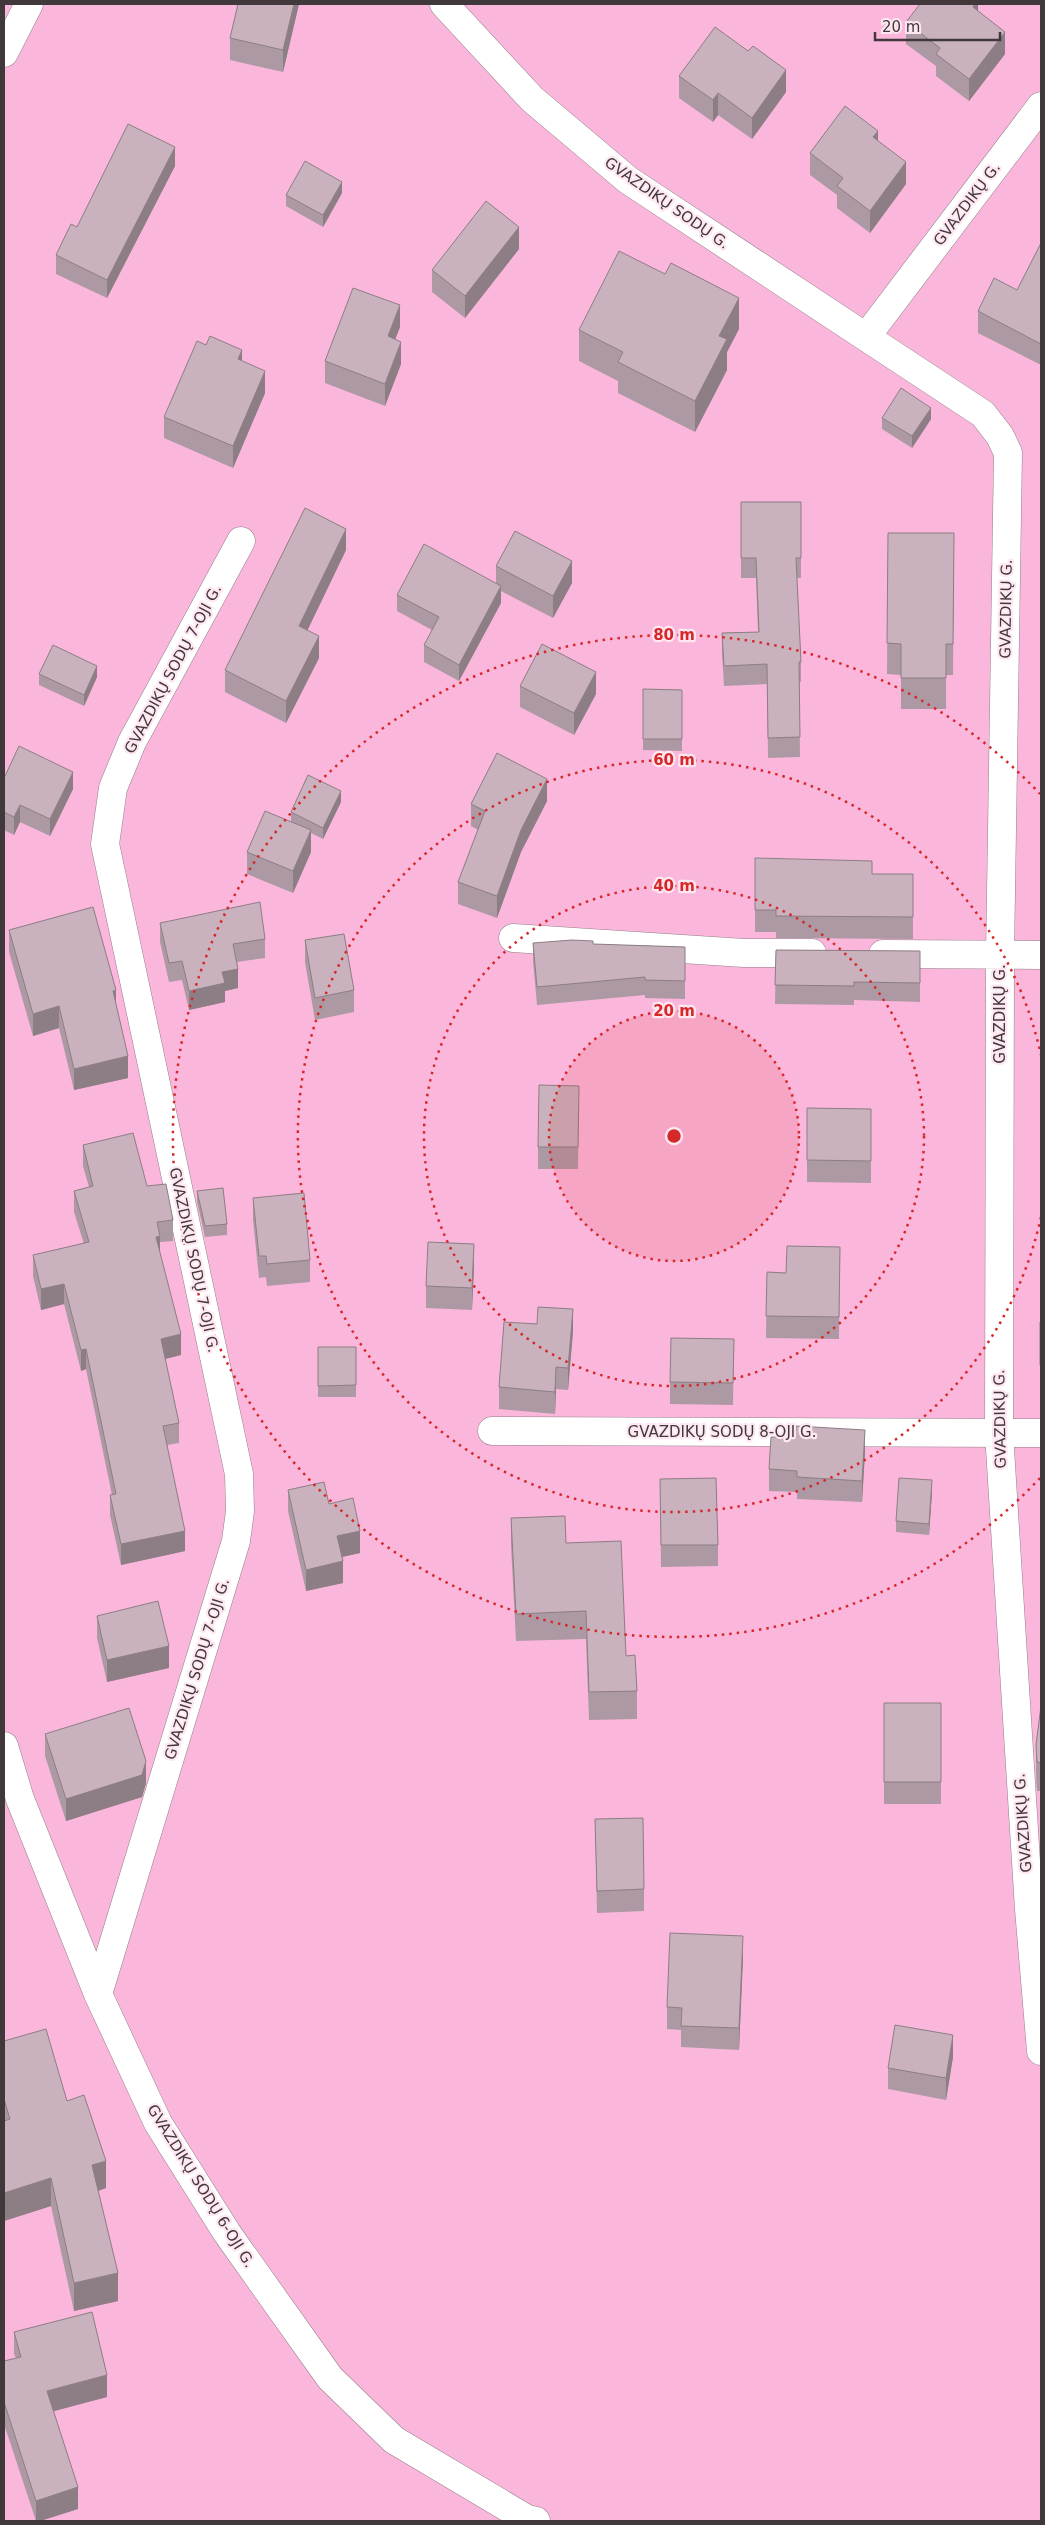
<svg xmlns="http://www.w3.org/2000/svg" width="1045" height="2525" viewBox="0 0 1045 2525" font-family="'DejaVu Sans',sans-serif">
<rect width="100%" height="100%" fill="#f1dae5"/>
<path fill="#fbb7db" d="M 4,4 L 1041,4 L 1041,2521 L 4,2521 Z"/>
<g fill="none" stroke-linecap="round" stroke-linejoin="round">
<g stroke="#937e88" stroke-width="29">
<path id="minor" d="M 444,4 L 532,99 L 628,180 L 866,337
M 4,53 L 29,4
M 1041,106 L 866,337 L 983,414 L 1000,436 L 1008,453 L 1000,955 L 999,1433 L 1029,1909 L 1041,2051
M 513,938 L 744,953 L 812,953
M 883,954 L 1041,955
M 492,1431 L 1041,1433
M 4,1746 L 20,1799 L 98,1994 L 158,2123 L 227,2233 L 330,2378 L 394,2440 L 527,2519 L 536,2521
M 98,1994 L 236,1541 L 240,1511 L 239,1474 L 105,844 L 113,788 L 132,742 L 241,541"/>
</g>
<use href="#minor" stroke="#fff" stroke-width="28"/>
</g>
<path fill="#ad99a3" d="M 299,4 L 283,72 L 230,60 L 230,38 Z
M 978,4 L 978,11 L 1005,54 L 969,101 L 936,76 L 936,66 L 906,44 L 906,22 Z
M 679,76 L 786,92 L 752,139 L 718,115 L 713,122 L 679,98 Z
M 878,141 L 906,184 L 870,233 L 837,208 L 837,195 L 810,175 L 810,153 Z
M 175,166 L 107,298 L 56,274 L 56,255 L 77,227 Z
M 342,193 L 323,227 L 286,206 L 286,195 Z
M 1041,215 L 1041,241 L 1040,240 L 1040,219 Z
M 1041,243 L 1041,365 L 978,333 L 978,311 L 1017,290 Z
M 519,249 L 465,318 L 432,292 L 432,270 Z
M 400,327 L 395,339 L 401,364 L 385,406 L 325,383 L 325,361 Z
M 739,329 L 727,352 L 727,370 L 695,432 L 618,393 L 618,381 L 579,361 L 579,330 Z
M 242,361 L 265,393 L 233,468 L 164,438 L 164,417 Z
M 882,418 L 931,419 L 912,448 L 882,429 Z
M 741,502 L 801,502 L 801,578 L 797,578 L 801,662 L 801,682 L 799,682 L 800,757 L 768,758 L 767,684 L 724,686 L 722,653 L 722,633 L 758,632 L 756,578 L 741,578 Z
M 888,533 L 954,533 L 953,675 L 946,675 L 946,709 L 901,709 L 901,675 L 887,674 Z
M 346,550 L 307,630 L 319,658 L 286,723 L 225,692 L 225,670 Z
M 496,566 L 572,583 L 553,618 L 501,591 L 501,603 L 459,681 L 424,662 L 424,645 L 432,630 L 397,611 L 397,595 L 496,584 Z
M 39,674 L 97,677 L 84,706 L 39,685 Z
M 520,686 L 596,694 L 574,735 L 520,707 Z
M 643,689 L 682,690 L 682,751 L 643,750 Z
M 4,775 L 73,789 L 50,836 L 20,822 L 14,835 L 4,830 Z
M 547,801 L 521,852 L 497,918 L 458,904 L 458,882 L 478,830 L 471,826 L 471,804 Z
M 341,802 L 323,839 L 311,833 L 311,852 L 293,893 L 247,874 L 247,852 L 291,822 L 291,812 Z
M 755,858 L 872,874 L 913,874 L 913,939 L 776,938 L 776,932 L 755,932 Z
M 160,923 L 265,939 L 265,958 L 237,962 L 238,988 L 225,991 L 225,1002 L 189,1010 L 182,980 L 169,982 L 160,942 Z
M 9,930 L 128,1078 L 74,1090 L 59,1028 L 33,1036 L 9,952 Z
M 305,940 L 354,990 L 354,1012 L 315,1020 L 305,962 Z
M 533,943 L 593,944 L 685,947 L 685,999 L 645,998 L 645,995 L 537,1005 L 533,961 Z
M 776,950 L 920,951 L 920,1002 L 854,1000 L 854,1005 L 775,1004 Z
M 579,1086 L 578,1169 L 538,1169 L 538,1147 Z
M 807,1108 L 871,1109 L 871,1183 L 807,1182 Z
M 83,1145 L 147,1186 L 173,1220 L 173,1241 L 160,1242 L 160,1253 L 181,1355 L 165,1359 L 179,1423 L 179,1443 L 167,1445 L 185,1551 L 121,1565 L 110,1515 L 110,1495 L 112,1495 L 86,1369 L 81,1371 L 64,1304 L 41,1310 L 33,1276 L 33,1255 L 84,1244 L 74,1212 L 74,1191 L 89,1187 L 83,1166 Z
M 197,1191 L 227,1224 L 227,1235 L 205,1237 L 197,1202 Z
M 253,1198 L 310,1260 L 310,1282 L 267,1286 L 266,1277 L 259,1278 L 253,1220 Z
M 840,1247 L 839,1339 L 766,1338 L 767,1272 L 786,1273 Z
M 474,1266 L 472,1310 L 426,1308 L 426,1286 Z
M 1041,1322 L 1041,1387 L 1040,1387 Z
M 573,1331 L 568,1390 L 556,1389 L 555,1414 L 499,1409 L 499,1387 Z
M 734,1339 L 733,1405 L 670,1404 L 670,1382 Z
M 318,1347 L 356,1347 L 356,1397 L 318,1397 Z
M 865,1452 L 862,1502 L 797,1499 L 797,1492 L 769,1491 L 769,1469 Z
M 660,1479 L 718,1545 L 718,1566 L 661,1567 Z
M 288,1490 L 329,1504 L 360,1553 L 342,1557 L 343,1583 L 306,1591 L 288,1511 Z
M 932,1492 L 929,1535 L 896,1532 L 896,1521 Z
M 511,1518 L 566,1543 L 626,1656 L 637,1691 L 637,1719 L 589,1720 L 586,1639 L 516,1641 L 511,1546 Z
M 97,1616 L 169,1668 L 107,1682 L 97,1638 Z
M 884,1703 L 941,1703 L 941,1804 L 884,1804 Z
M 1041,1706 L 1041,1791 L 1037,1791 L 1036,1773 L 1036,1745 Z
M 45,1734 L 146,1783 L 142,1797 L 66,1821 L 45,1756 Z
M 595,1819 L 644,1889 L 644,1911 L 597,1913 Z
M 743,1958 L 739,2050 L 681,2047 L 681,2030 L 667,2029 L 667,2007 Z
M 4,2041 L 67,2101 L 106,2188 L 98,2191 L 118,2301 L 74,2311 L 51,2206 L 4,2221 Z
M 953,2057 L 946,2100 L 888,2089 L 888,2068 Z
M 14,2332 L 107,2397 L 53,2411 L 78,2509 L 40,2521 L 36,2521 L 4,2424 L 4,2361 L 16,2358 L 14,2354 Z"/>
<path fill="#8d7d84" d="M 294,4 L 299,4 L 283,72 L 283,50 Z
M 975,4 L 978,4 L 978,23 L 973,7 Z
M 1005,32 L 1005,54 L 969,101 L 969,79 Z
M 786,70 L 786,92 L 752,139 L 752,118 Z
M 718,93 L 718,115 L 713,122 L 713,100 Z
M 878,131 L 878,153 L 873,137 Z
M 175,147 L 175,166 L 107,298 L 107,280 Z
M 906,162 L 906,184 L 870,233 L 870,211 Z
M 342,182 L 342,193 L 323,227 L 323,215 Z
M 519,227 L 519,249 L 465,318 L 465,296 Z
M 739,298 L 739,329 L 727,352 L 727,370 L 695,432 L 695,401 L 719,336 Z
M 400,305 L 400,327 L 388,358 L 388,336 Z
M 401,342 L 401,364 L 385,406 L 385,384 Z
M 242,350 L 242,372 L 238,359 Z
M 265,371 L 265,393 L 233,468 L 233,446 Z
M 931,408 L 931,419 L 912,448 L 912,436 Z
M 346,529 L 346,550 L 299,648 L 299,626 Z
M 572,561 L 572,583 L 553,618 L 553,596 Z
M 501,586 L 501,603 L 459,681 L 459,665 Z
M 319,636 L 319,658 L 286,723 L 286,701 Z
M 97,666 L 97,677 L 84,706 L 84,695 Z
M 596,672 L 596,694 L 574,735 L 574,713 Z
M 73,772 L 73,789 L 50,836 L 50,819 Z
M 547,779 L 547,801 L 521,852 L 497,918 L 497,896 L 521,830 Z
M 341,791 L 341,802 L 323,839 L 323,828 Z
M 20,805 L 20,822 L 14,835 L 14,817 Z
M 311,830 L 311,852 L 293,893 L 293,871 Z
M 238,969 L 238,988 L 225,991 L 225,1002 L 189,1010 L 189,991 L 222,972 Z
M 116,990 L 116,1012 L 113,991 Z
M 59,1006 L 59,1028 L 33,1036 L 33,1014 Z
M 128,1056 L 128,1078 L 74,1090 L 74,1069 Z
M 160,1236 L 160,1256 L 156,1237 Z
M 474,1244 L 474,1266 L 472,1310 L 472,1288 Z
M 64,1284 L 64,1304 L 41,1310 L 41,1289 Z
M 573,1309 L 573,1331 L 568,1390 L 568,1368 Z
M 181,1334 L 181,1355 L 161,1360 L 161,1339 Z
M 86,1349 L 86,1369 L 81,1371 L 81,1350 Z
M 556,1367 L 556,1389 L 555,1414 L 555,1392 Z
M 865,1430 L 865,1452 L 862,1502 L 862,1481 Z
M 932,1480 L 932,1492 L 929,1535 L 929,1524 Z
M 185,1531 L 185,1551 L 121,1565 L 121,1544 Z
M 360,1531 L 360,1553 L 337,1558 L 337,1536 Z
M 343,1561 L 343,1583 L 306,1591 L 306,1570 Z
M 169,1646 L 169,1668 L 107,1682 L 107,1660 Z
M 146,1761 L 146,1783 L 142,1797 L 66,1821 L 66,1799 Z
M 743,1936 L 743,1958 L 739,2050 L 739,2028 Z
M 953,2035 L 953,2057 L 946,2100 L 946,2078 Z
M 106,2161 L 106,2188 L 92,2193 L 92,2165 Z
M 51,2178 L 51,2206 L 4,2221 L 4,2193 Z
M 118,2273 L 118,2301 L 74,2311 L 74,2283 Z
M 107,2375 L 107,2397 L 47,2413 L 47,2391 Z
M 78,2487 L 78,2509 L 40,2521 L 36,2521 L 36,2501 Z"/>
<path fill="#c9b2bd" stroke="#8d7d84" d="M 238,4 L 294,4 L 283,50 L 230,38 Z
M 920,4 L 975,4 L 973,7 L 1005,32 L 969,79 L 936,54 L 940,48 L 906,22 Z
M 715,27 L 748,51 L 753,46 L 786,70 L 752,118 L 718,93 L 713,100 L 679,76 Z
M 845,106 L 878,131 L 873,137 L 906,162 L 870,211 L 837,186 L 843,178 L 810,153 Z
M 128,124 L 175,147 L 107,280 L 56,255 L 71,224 L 77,227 Z
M 305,161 L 342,182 L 323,215 L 286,195 Z
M 486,201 L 519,227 L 465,296 L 432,270 Z
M 1041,243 L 1041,344 L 978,311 L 994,278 L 1017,290 Z
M 619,251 L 665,274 L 671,263 L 739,298 L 719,336 L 727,339 L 695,401 L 618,362 L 623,352 L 579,330 Z
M 353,288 L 400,305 L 388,336 L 401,342 L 385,384 L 325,361 Z
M 210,336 L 242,350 L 238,359 L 265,371 L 233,446 L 164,417 L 197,341 L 206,345 Z
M 901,388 L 931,408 L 912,436 L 882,418 Z
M 741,502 L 801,502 L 801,558 L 796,558 L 801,662 L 799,662 L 800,737 L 768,738 L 767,664 L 724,666 L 722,633 L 759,632 L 756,558 L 741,558 Z
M 305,508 L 346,529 L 299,626 L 319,636 L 286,701 L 225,670 Z
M 515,531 L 572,561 L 553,596 L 496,566 Z
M 888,533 L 954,533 L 953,644 L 946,644 L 946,678 L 901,678 L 901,644 L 887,643 Z
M 424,544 L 501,586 L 459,665 L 424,645 L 439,617 L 397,595 Z
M 542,644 L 596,672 L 574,713 L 520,686 Z
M 53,645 L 97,666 L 84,695 L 39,674 Z
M 643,689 L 682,690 L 682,739 L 643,739 Z
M 19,746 L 73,772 L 50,819 L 20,805 L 14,817 L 4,812 L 4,775 L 5,776 Z
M 497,753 L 547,779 L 521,830 L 497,896 L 458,882 L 485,811 L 471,804 Z
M 308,775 L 341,791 L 323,828 L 291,812 Z
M 265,811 L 311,830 L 293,871 L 247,852 Z
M 755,858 L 872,861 L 872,874 L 913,874 L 913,917 L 776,916 L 776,910 L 755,910 Z
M 260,902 L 265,939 L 233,944 L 238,969 L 222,972 L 225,983 L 189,991 L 182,961 L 169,963 L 160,923 Z
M 93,907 L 116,990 L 113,991 L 128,1056 L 74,1069 L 59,1006 L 33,1014 L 9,930 Z
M 344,934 L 354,990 L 315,998 L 305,940 Z
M 572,940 L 593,941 L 593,944 L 685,947 L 685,981 L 645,980 L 645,977 L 537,987 L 533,943 Z
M 776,950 L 920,951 L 920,983 L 854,982 L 854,986 L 775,985 Z
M 539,1085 L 579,1086 L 578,1147 L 538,1147 Z
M 807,1108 L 871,1109 L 871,1161 L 807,1160 Z
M 133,1133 L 147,1186 L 166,1184 L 173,1220 L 157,1222 L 160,1236 L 156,1237 L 181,1334 L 161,1339 L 179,1423 L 163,1426 L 185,1531 L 121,1544 L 110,1495 L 116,1494 L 86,1349 L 81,1350 L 64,1284 L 41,1289 L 33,1255 L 89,1242 L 74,1191 L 93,1186 L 83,1145 Z
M 223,1188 L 227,1224 L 205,1226 L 197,1191 Z
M 304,1193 L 310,1260 L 267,1264 L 266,1256 L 259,1256 L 253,1198 Z
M 428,1242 L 474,1244 L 472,1288 L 426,1286 Z
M 787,1246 L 840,1247 L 839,1317 L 766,1316 L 767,1272 L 786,1273 Z
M 538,1307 L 573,1309 L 568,1368 L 556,1367 L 555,1392 L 499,1387 L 504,1322 L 537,1324 Z
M 1040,1322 L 1041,1322 L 1041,1365 L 1040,1365 Z
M 671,1338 L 734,1339 L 733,1383 L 670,1382 Z
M 318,1347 L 356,1347 L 356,1385 L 318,1386 Z
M 796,1426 L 865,1430 L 862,1481 L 797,1477 L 797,1471 L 769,1469 L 771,1437 L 795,1438 Z
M 716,1478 L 718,1545 L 661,1545 L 660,1479 Z
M 899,1478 L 932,1480 L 929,1524 L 896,1521 Z
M 324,1482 L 329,1504 L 353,1498 L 360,1531 L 337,1536 L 343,1561 L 306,1570 L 288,1490 Z
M 565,1516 L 566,1543 L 621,1541 L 626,1656 L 635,1655 L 637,1691 L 589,1692 L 586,1611 L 516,1614 L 511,1518 Z
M 158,1601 L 169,1646 L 107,1660 L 97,1616 Z
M 884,1703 L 941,1703 L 941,1782 L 884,1782 Z
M 1041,1706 L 1041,1763 L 1037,1762 L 1036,1745 Z
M 129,1708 L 146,1761 L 142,1775 L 66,1799 L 45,1734 Z
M 643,1818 L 644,1889 L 597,1891 L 595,1819 Z
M 670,1933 L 743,1936 L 739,2028 L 681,2026 L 682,2008 L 667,2007 Z
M 895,2025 L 953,2035 L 946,2078 L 888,2068 Z
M 46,2029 L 67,2101 L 84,2095 L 106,2161 L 92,2165 L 118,2273 L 74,2283 L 51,2178 L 4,2193 L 4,2121 L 10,2119 L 4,2099 L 4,2041 Z
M 92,2312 L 107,2375 L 47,2391 L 78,2487 L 36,2501 L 4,2402 L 4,2361 L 21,2357 L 14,2332 Z"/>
<circle cx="674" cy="1136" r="125" fill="#d62828" fill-opacity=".12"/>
<g fill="none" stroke="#d62828" stroke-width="2.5" stroke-dasharray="2.5 5">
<circle cx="674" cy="1136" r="125"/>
<circle cx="674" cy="1136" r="250"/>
<path d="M1041 1217A376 376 0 1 1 1041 1055"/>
<path d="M1040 1478A501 501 0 1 1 1040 794"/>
</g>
<g text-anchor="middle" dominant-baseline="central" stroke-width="4.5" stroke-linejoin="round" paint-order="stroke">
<g font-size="15" fill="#41383c" stroke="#ffe7f2">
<text transform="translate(667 203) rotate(35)">GVAZDIKŲ SODŲ G.</text>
<text transform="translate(967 204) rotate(-53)">GVAZDIKŲ G.</text>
<text transform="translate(1006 609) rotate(-89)">GVAZDIKŲ G.</text>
<text transform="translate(173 669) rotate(-62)">GVAZDIKŲ SODŲ 7-OJI G.</text>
<text transform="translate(1000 1014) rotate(-90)">GVAZDIKŲ G.</text>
<text transform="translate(194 1260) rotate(78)">GVAZDIKŲ SODŲ 7-OJI G.</text>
<text transform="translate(1000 1419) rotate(-91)">GVAZDIKŲ G.</text>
<text x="722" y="1432">GVAZDIKŲ SODŲ 8-OJI G.</text>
<text transform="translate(197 1669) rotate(-73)">GVAZDIKŲ SODŲ 7-OJI G.</text>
<text transform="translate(1023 1823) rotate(-94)">GVAZDIKŲ G.</text>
<text transform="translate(201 2186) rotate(58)">GVAZDIKŲ SODŲ 6-OJI G.</text>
</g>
</g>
<circle cx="674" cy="1136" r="8" fill="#d62828" stroke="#ffe7f2" stroke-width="2.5"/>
<g font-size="15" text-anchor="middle" font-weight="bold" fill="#d62828" stroke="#ffe7f2" stroke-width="4.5" stroke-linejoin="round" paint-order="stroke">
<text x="674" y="640">80 m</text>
<text x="674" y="765">60 m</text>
<text x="674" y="891">40 m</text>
<text x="674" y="1016">20 m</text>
</g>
<rect width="1045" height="2525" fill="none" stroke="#41383c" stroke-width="10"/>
<path d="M875 32v8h125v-8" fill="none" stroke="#41383c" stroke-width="2.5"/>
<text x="882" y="32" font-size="15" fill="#41383c" stroke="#ffe7f2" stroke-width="4" paint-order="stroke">20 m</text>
</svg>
